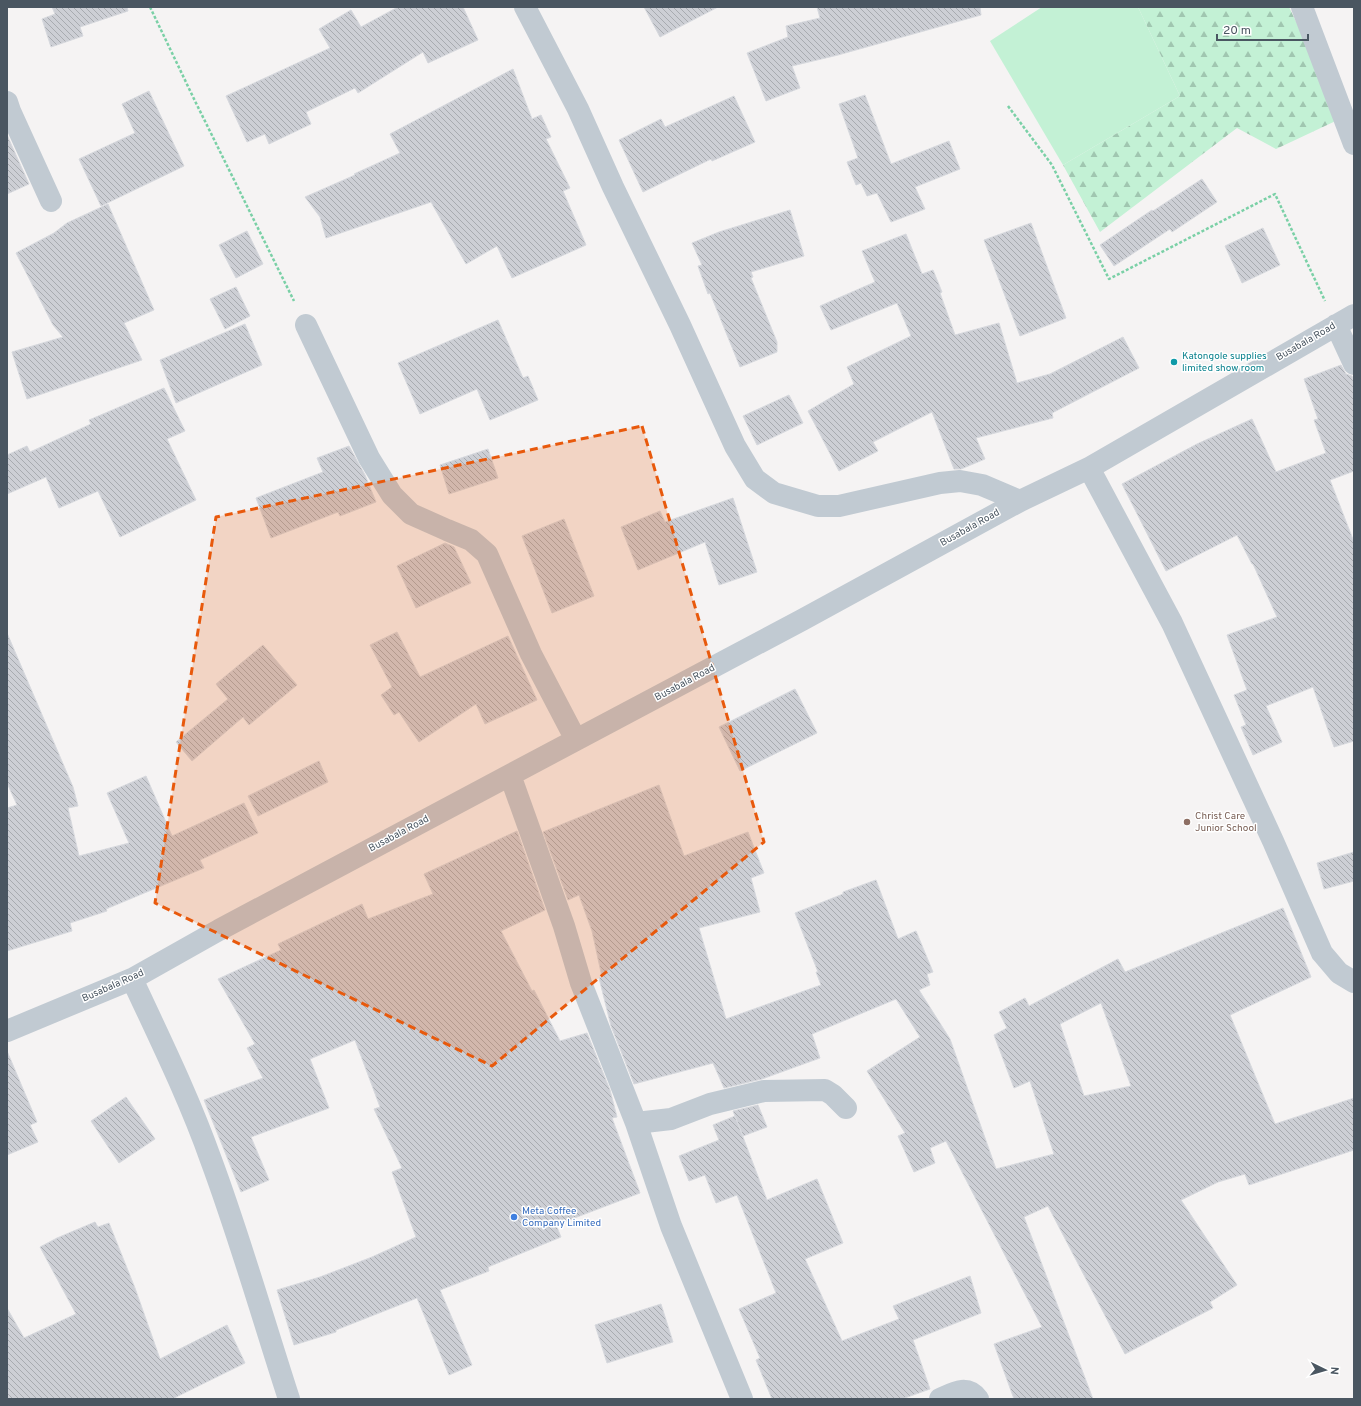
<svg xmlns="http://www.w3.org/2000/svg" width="1361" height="1406" viewBox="0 0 1361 1406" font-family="Overpass,sans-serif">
<defs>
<pattern id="forest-firs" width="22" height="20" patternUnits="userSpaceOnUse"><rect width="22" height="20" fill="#c3f1d5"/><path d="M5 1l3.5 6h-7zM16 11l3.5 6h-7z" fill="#a0c6b0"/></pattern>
<pattern id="building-back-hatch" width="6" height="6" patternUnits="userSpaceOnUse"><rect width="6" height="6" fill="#cdcfd5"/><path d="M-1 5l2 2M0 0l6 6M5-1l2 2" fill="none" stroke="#a8abb0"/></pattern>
</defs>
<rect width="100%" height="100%" fill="#f5f3f3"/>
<path fill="#c3f1d5" d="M 1042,7 L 1138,7 L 1180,96 L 1063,165 L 990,41 Z"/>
<path fill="url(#forest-firs)" d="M 1138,7 L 1289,7 L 1342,118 L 1276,149 L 1237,128 L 1100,232 L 1063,165 L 1180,96 Z"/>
<path fill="url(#building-back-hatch)" stroke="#d7d9de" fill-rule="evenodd" d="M 52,7 L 127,7 L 128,11 L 80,27 L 83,36 L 51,47 L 42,19 L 55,14 Z
M 398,7 L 463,7 L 478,40 L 428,63 L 423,52 L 358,93 L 355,88 L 306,112 L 311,124 L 269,144 L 265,134 L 247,142 L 226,96 L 330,48 L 319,29 L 351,10 L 361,27 Z
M 644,7 L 718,7 L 660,37 Z
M 817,7 L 980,7 L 981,15 L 838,55 L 792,66 L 800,88 L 766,101 L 747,53 L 788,37 L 786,26 L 820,18 Z
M 513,69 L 532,119 L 541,115 L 551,137 L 546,139 L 570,188 L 563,191 L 586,245 L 512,278 L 497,246 L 466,264 L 431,202 L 326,238 L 320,217 L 305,197 L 355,175 L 354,174 L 400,153 L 390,134 Z
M 149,91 L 184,166 L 101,206 L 79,159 L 135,133 L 122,104 Z
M 865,95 L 891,164 L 949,141 L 960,169 L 915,187 L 925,209 L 891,222 L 877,193 L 867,196 L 861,183 L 856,185 L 847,162 L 858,158 L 839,104 Z
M 734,96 L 755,142 L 712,161 L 711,159 L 643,192 L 619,140 L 661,119 L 665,127 Z
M 7,135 L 29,184 L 7,194 Z
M 1202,179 L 1217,202 L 1172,232 L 1170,229 L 1114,266 L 1100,245 L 1152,210 L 1153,211 Z
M 108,204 L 154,310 L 124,323 L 142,360 L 27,399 L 12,352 L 63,337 L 53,325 L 16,253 L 54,233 L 67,223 Z
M 790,210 L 804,256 L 751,272 L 753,277 L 751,278 L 777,342 L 777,352 L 740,367 L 710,293 L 708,294 L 698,266 L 702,265 L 692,243 L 719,232 Z
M 1031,223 L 1066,318 L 1020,336 L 984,240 Z
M 1263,228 L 1280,265 L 1242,283 L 1225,246 Z
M 247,231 L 263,264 L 236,278 L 219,245 Z
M 906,234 L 922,274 L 933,270 L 942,292 L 940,293 L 955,335 L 999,323 L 1017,383 L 1050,374 L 1123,337 L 1139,368 L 1052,413 L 1053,418 L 976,438 L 985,459 L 961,469 L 954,469 L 932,412 L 873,442 L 878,451 L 839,471 L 808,411 L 854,384 L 847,367 L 911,336 L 897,303 L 831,330 L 820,306 L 875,282 L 862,251 Z
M 236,287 L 250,316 L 225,329 L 210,299 Z
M 498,320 L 523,378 L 528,376 L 538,400 L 490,420 L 477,389 L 420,414 L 398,363 Z
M 245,324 L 262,365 L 176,403 L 160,360 Z
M 1341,365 L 1346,374 L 1352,376 L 1354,383 L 1354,471 L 1330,480 L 1354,542 L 1354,741 L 1334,747 L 1313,687 L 1266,706 L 1282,742 L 1253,755 L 1241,727 L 1246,725 L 1234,695 L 1247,690 L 1227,635 L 1277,617 L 1253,564 L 1252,564 L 1237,535 L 1166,571 L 1122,484 L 1197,444 L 1252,419 L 1276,472 L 1326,453 L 1314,420 L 1318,419 L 1304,379 Z
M 164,388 L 185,431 L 167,439 L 196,500 L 120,537 L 98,491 L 59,508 L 46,477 L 7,494 L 7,455 L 27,446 L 30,452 L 91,424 L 89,420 Z
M 789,395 L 803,423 L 757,445 L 743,416 Z
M 349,446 L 365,475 L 376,502 L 340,516 L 338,512 L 271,538 L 256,498 L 323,472 L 317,458 Z
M 488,449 L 498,478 L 449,494 L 440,465 Z
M 733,498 L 757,572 L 719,585 L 705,542 L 638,570 L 621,527 L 660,511 L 665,522 Z
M 564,519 L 594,596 L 552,613 L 522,536 Z
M 445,543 L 454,547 L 471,583 L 416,608 L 397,566 Z
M 397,632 L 420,677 L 508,636 L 537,700 L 485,724 L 476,704 L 419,742 L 399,712 L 394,715 L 381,695 L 392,687 L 370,645 Z
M 7,633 L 73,787 L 78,806 L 68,808 L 79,856 L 129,843 L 107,793 L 146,776 L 172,836 L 244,803 L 258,833 L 200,860 L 204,868 L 106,909 L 107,911 L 70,923 L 72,931 L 7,951 L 7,808 L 17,805 L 7,783 Z
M 263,645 L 297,685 L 249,725 L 243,717 L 192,761 L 176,742 L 228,699 L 216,684 Z
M 795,689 L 817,733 L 740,771 L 719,727 Z
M 319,761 L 328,782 L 258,816 L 248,796 Z
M 659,785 L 684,856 L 748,832 L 764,873 L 751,878 L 760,912 L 699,928 L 726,1019 L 821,985 L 816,972 L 818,972 L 795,913 L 843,894 L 843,892 L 876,880 L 898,939 L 916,931 L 933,972 L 927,974 L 930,985 L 919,990 L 950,1039 L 996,1169 L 1054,1154 L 1030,1081 L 1014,1088 L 994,1035 L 1007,1028 L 999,1012 L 1025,998 L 1029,1006 L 1118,959 L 1125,972 L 1283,908 L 1311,977 L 1230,1015 L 1275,1124 L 1354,1098 L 1354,1150 L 1249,1185 L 1245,1174 L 1218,1182 L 1181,1200 L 1237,1285 L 1210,1302 L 1213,1308 L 1125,1354 L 1048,1206 L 1024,1217 L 1093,1399 L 1014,1399 L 994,1344 L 1042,1327 L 946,1141 L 930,1148 L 935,1163 L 914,1172 L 898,1136 L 905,1133 L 867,1071 L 920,1037 L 896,999 L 812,1034 L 820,1058 L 762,1079 L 724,1088 L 713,1063 L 634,1084 L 611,1026 L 599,978 L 602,977 L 592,931 L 579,895 L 568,900 L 543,832 ZM 1101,1003 L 1131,1086 L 1084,1096 L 1060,1024 Z
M 517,831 L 545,910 L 501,931 L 532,991 L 534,990 L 560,1041 L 587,1033 L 610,1090 L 617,1117 L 612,1118 L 640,1193 L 556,1225 L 561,1237 L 488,1267 L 489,1271 L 440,1290 L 472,1365 L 449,1375 L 417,1298 L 336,1330 L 336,1332 L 294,1345 L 277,1290 L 320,1277 L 372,1257 L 416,1237 L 392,1172 L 402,1168 L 374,1109 L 380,1107 L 355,1040 L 310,1059 L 329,1108 L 251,1137 L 269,1180 L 241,1192 L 204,1100 L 263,1078 L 247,1048 L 255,1044 L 218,979 L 281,950 L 278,944 L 362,904 L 368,919 L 433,894 L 424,874 Z
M 1354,852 L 1354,881 L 1324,889 L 1317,863 Z
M 7,1051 L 37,1122 L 30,1125 L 38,1142 L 7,1155 Z
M 126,1097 L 155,1139 L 119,1163 L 91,1121 Z
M 758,1105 L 767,1127 L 743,1136 L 733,1111 Z
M 735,1116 L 767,1200 L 817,1179 L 843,1243 L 805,1259 L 842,1341 L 899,1319 L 893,1306 L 970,1276 L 981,1313 L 913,1340 L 930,1389 L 902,1399 L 772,1399 L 756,1360 L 760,1358 L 739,1309 L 776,1293 L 737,1195 L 716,1203 L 705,1175 L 689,1181 L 679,1156 L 719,1140 L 713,1125 Z
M 95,1222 L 98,1227 L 109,1223 L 135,1288 L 160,1359 L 227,1325 L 245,1363 L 172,1399 L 7,1399 L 7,1308 L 24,1338 L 76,1314 L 40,1247 L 57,1238 Z
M 661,1304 L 673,1342 L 607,1363 L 595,1325 Z"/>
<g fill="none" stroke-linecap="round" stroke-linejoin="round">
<path stroke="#7ad0a6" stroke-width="2.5" stroke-dasharray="3 2" stroke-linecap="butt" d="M 150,7 L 195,101 L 294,301
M 1008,106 L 1052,165 L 1109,279 L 1275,194 L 1325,301"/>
<path stroke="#c1cad2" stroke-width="22" d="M 525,7 L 578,109 L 613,187 L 680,325 L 735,446 L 755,479 L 774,493 L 818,506 L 839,506 L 940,483 L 960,481 L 982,485 L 1020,501
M 1302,7 L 1354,144
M 7,102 L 10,111 L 51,201
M 306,325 L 369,458 L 392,495 L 411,514 L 447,530 L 471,540 L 487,554 L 531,654 L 576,740
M 1336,325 L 1354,364
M 1089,468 L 1172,623 L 1273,841 L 1322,953 L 1339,973 L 1354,982
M 510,775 L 564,926 L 581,983 L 636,1123 L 671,1226 L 742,1399
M 132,979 C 160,1039 189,1098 211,1160 C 240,1238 263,1319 289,1399
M 7,1031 L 132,979 L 219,930 L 510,775 L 802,620 L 1020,501 L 1089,468 L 1354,315
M 636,1123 L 671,1119 L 710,1104 L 764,1091 L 825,1090 L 833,1095 L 846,1108
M 940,1399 C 953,1393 967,1384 978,1399"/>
</g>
<path fill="#e8590c" fill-opacity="0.2" stroke="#e8590c" stroke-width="3" stroke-dasharray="8 5" stroke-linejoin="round" d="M 642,426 L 764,842 L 492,1066 L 155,903 L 216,517 Z"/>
<circle fill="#0f9aa8" stroke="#fff" stroke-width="1.5" cx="1174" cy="362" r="4"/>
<circle fill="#8d6e63" stroke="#fff" stroke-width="1.5" cx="1187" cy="822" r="4"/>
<circle fill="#3f7fe0" stroke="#fff" stroke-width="1.5" cx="514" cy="1217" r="4"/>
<g text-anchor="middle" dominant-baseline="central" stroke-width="3" stroke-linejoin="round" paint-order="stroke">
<g font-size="10" fill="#4a5661" stroke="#fff">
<text transform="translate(1306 342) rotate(-30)">Busabala Road</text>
<text transform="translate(970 528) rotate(-29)">Busabala Road</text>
<text transform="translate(685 683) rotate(-28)">Busabala Road</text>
<text transform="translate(399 834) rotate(-28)">Busabala Road</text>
<text transform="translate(113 986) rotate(-24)">Busabala Road</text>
</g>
<g font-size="10" fill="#0d838f" stroke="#fff" text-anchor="start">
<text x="1182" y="356">Katongole supplies<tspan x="1182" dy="12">limited show room</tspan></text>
</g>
<g font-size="10" fill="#785e54" stroke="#fff" text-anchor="start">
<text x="1195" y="816">Christ Care<tspan x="1195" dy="12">Junior School</tspan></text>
</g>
<g font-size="10" fill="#366cbe" stroke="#fff" text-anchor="start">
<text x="522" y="1211">Meta Coffee<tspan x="522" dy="12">Company Limited</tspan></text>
</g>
</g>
<rect width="1361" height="1406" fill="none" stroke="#4a5661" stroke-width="16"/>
<g transform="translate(1325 1370) rotate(95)" stroke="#ffffff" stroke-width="3" paint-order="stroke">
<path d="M0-3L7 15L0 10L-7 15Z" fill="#4a5661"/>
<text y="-6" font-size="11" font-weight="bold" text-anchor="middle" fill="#4a5661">N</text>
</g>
<path d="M1217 34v6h91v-6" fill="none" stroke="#4a5661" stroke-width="2"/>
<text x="1223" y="34" font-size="12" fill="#4a5661" stroke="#ffffff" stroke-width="3" paint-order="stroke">20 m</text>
</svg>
